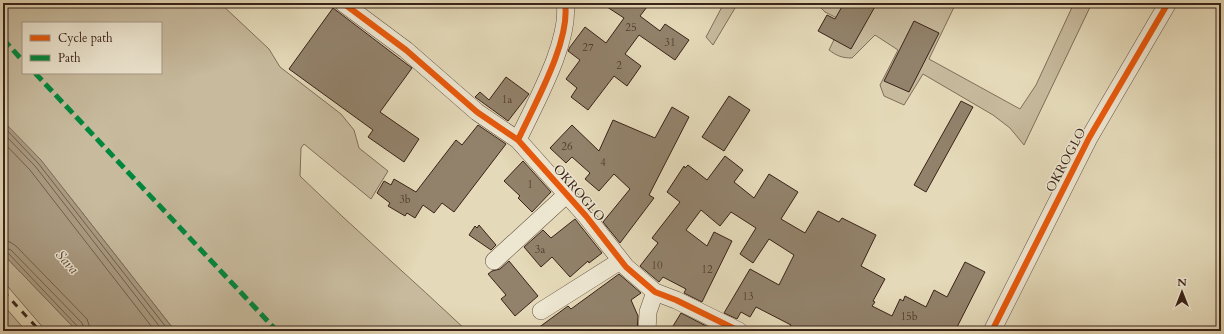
<svg xmlns="http://www.w3.org/2000/svg" width="1224" height="334" viewBox="0 0 1224 334" font-family="Cardo,serif">
<rect width="100%" height="100%" fill="#e4d9b8"/>
<filter id="stains"><feTurbulence type="fractalNoise" baseFrequency=".005" numOctaves="4"/><feColorMatrix values="0 0 0 0 .2 0 0 0 0 .09 0 0 0 0 .02 0 0 0 .5 -.17"/></filter>
<radialGradient id="worn" r=".72"><stop offset=".6" stop-color="#630" stop-opacity="0"/><stop offset="1" stop-color="#630" stop-opacity=".3"/></radialGradient>
<path fill="#c7ba9d" stroke="#806e5a" fill-rule="evenodd" d="M 3,3 L 220,3 L 269,49 L 280,67 L 341,114 L 354,130 L 359,148 L 388,171 L 371,199 L 304,144 L 301,148 L 300,176 C 354,229 412,279 467,331 L 175,331 L 66,192 L 3,121 ZM 23,23 L 161,23 L 161,73 L 23,73 Z
M 724,3 L 738,3 L 713,45 L 706,37 Z
M 956,3 L 929,59 L 1020,109 L 1036,85 L 1074,3 L 1092,3 L 1024,145 L 1010,128 L 993,115 L 923,74 L 904,105 L 884,96 L 880,85 L 898,50 L 875,35 L 852,58 C 842,58 837,56 829,50 L 843,21 L 825,12 L 818,5 L 804,4 Z
M 3,254 L 77,331 L 46,331 L 3,281 Z
M 3,305 L 5,307 L 26,331 L 3,331 Z"/>
<path fill="#aa9b82" stroke="#7d6b58" d="M 3,121 L 41,160 L 175,331 L 77,331 L 3,254 Z"/>
<g fill="none" stroke-linecap="round" stroke-linejoin="round">
<path stroke="#725f4d" stroke-width="1" d="M 3,126 L 38,163 L 169,331
M 3,133 L 35,166 L 163,331
M 3,142 L 30,170 L 155,331
M 3,241 L 10,242 L 16,246 L 87,319 L 91,331
M 3,247 L 11,250 L 82,323 L 85,331
M 3,252 L 8,253 L 78,327 L 80,331"/>
</g>
<path fill="#92826b" stroke="#3a2318" d="M 601,3 L 650,3 L 640,16 L 660,31 L 665,24 L 689,40 L 675,60 L 639,35 L 625,54 L 641,66 L 627,86 L 614,76 L 588,110 L 571,97 L 577,88 L 566,79 L 580,60 L 568,51 L 570,47 L 585,27 L 606,43 L 624,18 Z
M 844,3 L 877,3 L 851,49 L 818,31 L 827,15 L 835,19 Z
M 333,8 L 412,68 L 380,112 L 419,139 L 404,162 L 368,137 L 373,130 L 289,69 Z
M 914,21 L 939,33 L 909,92 L 884,81 Z
M 506,77 L 529,94 L 508,121 L 475,97 L 480,92 L 489,100 Z
M 729,96 L 750,110 L 724,151 L 702,137 Z
M 961,101 L 973,107 L 926,192 L 914,185 Z
M 672,107 L 689,117 L 649,195 L 654,198 L 620,243 L 603,222 L 630,189 L 614,174 L 599,191 L 585,179 L 590,173 L 572,157 L 566,163 L 550,148 L 572,125 L 599,151 L 613,120 L 655,138 Z
M 478,125 L 506,144 L 454,212 L 442,203 L 434,213 L 423,205 L 415,218 L 407,213 L 405,216 L 388,206 L 390,203 L 377,193 L 384,181 L 391,185 L 394,179 L 416,192 L 456,140 L 462,145 Z
M 725,156 L 743,170 L 734,182 L 754,198 L 769,174 L 798,192 L 781,219 L 805,233 L 818,211 L 839,222 L 842,218 L 876,235 L 861,266 L 885,279 L 873,301 L 875,302 L 872,306 L 892,316 L 900,299 L 903,301 L 905,296 L 926,307 L 934,290 L 947,297 L 965,262 L 985,272 L 955,331 L 912,331 L 903,326 L 901,331 L 788,331 L 791,325 L 756,307 L 750,317 L 741,312 L 737,319 L 724,313 L 750,269 L 779,285 L 794,255 L 769,239 L 753,263 L 740,254 L 756,228 L 731,212 L 720,226 L 701,210 L 686,230 L 707,246 L 714,232 L 732,241 L 702,302 L 684,293 L 686,289 L 663,277 L 659,282 L 640,266 L 658,243 L 652,238 L 680,202 L 667,192 L 684,166 L 685,168 L 688,165 L 707,180 Z
M 523,161 L 551,192 L 532,212 L 518,198 L 520,196 L 504,181 Z
M 575,219 L 602,253 L 589,263 L 588,261 L 570,277 L 552,257 L 541,267 L 524,247 L 543,230 L 551,238 Z
M 479,225 L 496,245 L 491,250 L 469,235 L 475,226 L 477,228 Z
M 509,261 L 538,296 L 515,316 L 501,299 L 506,295 L 488,274 L 492,271 L 500,269 Z
M 619,274 L 641,293 L 631,300 L 638,316 L 637,331 L 534,331 L 568,306 L 571,309 Z
M 681,313 L 716,331 L 670,331 Z"/>
<g fill="none" stroke-linecap="round" stroke-linejoin="round">
<g stroke="#645040" stroke-width="18">
<path id="minor" d="M 343,3 L 406,50 L 477,112 L 518,140
M 565,3 C 571,41 534,105 518,140 L 586,216 L 626,267 L 655,292 L 676,300 L 739,331
M 494,261 L 566,195
M 541,311 L 620,261
M 647,331 L 648,312 L 655,292
M 992,331 L 1089,138 L 1168,3"/>
</g>
<use href="#minor" stroke="#ede6d1" stroke-width="17"/>
<path stroke="#3a2318" stroke-width="3" stroke-dasharray="7 7" stroke-linecap="butt" d="M 3,291 L 40,331"/>
<path stroke="#00873e" stroke-width="5" stroke-dasharray="10 5" stroke-linecap="butt" d="M 3,39 L 23,61
M 35,73 L 277,331"/>
<g stroke="#ede6d1" stroke-width="8">
<path id="cycleway" d="M 343,3 L 406,50 L 477,112 L 518,140
M 565,3 C 571,41 534,105 518,140 L 586,216 L 626,267 L 655,292 L 676,300 L 739,331
M 992,331 L 1089,138 L 1168,3"/>
</g>
<use href="#cycleway" stroke="#e8590c" stroke-width="6"/>
</g>
<g text-anchor="middle" dominant-baseline="central" stroke-width="3" stroke-linejoin="round" paint-order="stroke">
<g font-size="11" fill="#503b2d">
<text x="631" y="27">25</text>
<text x="670" y="42">31</text>
<text x="588" y="47">27</text>
<text x="619" y="65">2</text>
<text x="507" y="99">1a</text>
<text x="567" y="146">26</text>
<text x="603" y="162">4</text>
<text x="530" y="184">1</text>
<text x="405" y="199">3b</text>
<text x="540" y="249">3a</text>
<text x="657" y="265">10</text>
<text x="707" y="269">12</text>
<text x="748" y="296">13</text>
<text x="909" y="316">15b</text>
</g>
<g font-size="13" fill="#3a2318" stroke="#ede6d1">
<text transform="translate(1066 160) rotate(-62)">OKROGLO</text>
<text transform="translate(579 193) rotate(49)">OKROGLO</text>
</g>
<g font-size="14" font-style="italic" fill="#5c4738" stroke="#ede6d1">
<text transform="translate(67 262) rotate(48)">Sava</text>
</g>
</g>
<rect width="1224" height="334" fill="none" stroke="#e4d9b8" stroke-width="16"/>
<rect x="4" y="4" width="1216" height="326" fill="none" stroke="#3a2318" stroke-width="2"/>
<rect x="8" y="8" width="1208" height="318" fill="none" stroke="#3a2318"/>
<rect x="22" y="22" width="140" height="52" fill="#ede6d1" stroke="#a59887"/>
<rect x="30" y="35" width="20" height="6" fill="#e8590c" stroke="#a59887"/>
<text x="58" y="42" font-size="12" fill="#3a2318">Cycle path</text>
<rect x="30" y="55" width="20" height="6" fill="#00873e" stroke="#a59887"/>
<text x="58" y="62" font-size="12" fill="#3a2318">Path</text>
<g transform="translate(1182 292)" stroke="#ede6d1" stroke-width="3" paint-order="stroke">
<path d="M0-3L7 15L0 10L-7 15Z" fill="#3a2318"/>
<text y="-6" font-size="11" font-weight="bold" text-anchor="middle" fill="#3a2318">N</text>
</g>
<rect width="100%" height="100%" filter="url(#stains)"/>
<rect width="100%" height="100%" fill="url(#worn)"/>
</svg>
